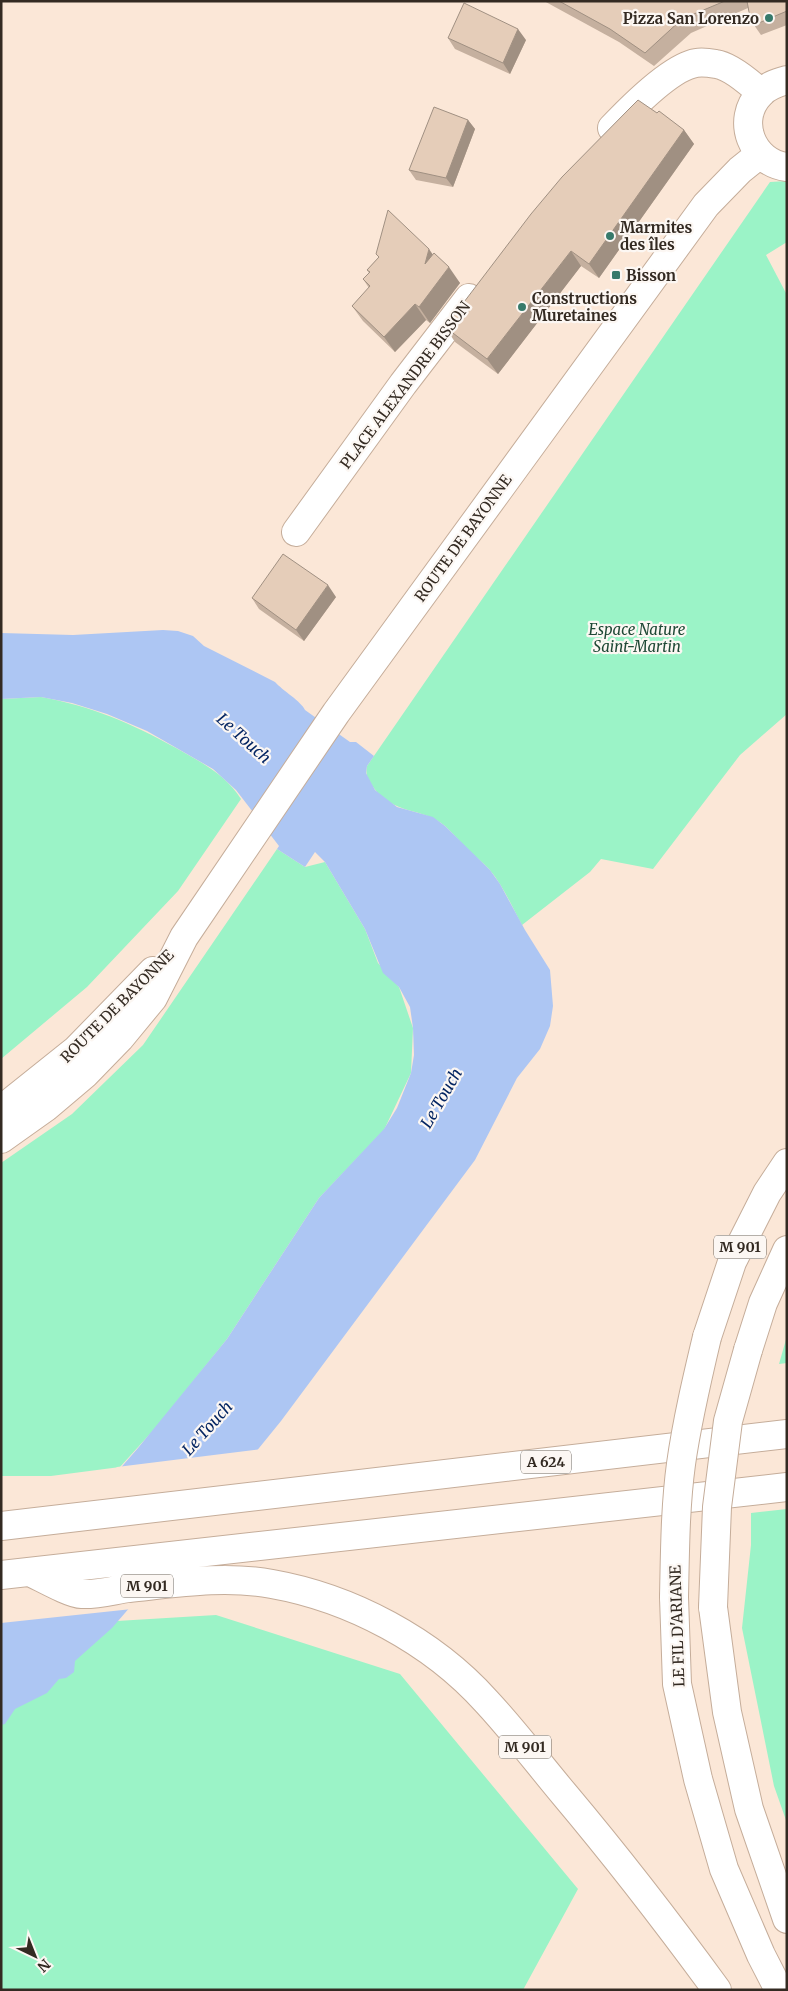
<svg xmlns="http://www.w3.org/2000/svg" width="788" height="1991" viewBox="0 0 788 1991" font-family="Merriweather,serif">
<rect width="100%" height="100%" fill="#fbe7d7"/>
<path fill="#9bf3c7" d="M 787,181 L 787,242 L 766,255 L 787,295 L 787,714 L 740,755 L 653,869 L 601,859 L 590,872 L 522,925 C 512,907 503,885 489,869 C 482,862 474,855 466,848 C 459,841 453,833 445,826 C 421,806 394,816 373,787 C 368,779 365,775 367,766 L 770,182 Z
M 41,697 C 91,706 131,723 176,748 C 201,762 225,774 241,799 L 178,891 L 87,987 L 1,1059 L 1,699 Z
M 277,849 L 305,867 L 325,862 L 365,929 L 378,963 L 399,987 L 413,1028 L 411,1073 L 384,1130 L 319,1198 L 227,1339 L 158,1425 L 120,1467 L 51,1476 L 1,1476 L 1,1163 L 72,1114 L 143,1045 Z
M 787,1336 L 787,1363 L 779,1364 Z
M 787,1509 L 787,1823 L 774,1786 L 742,1628 L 751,1545 L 751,1513 Z
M 216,1615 L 400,1674 L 578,1889 L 523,1990 L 1,1990 L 1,1628 Z"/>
<path fill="#adc6f3" d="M 163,630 L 178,631 L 193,636 L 204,646 L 275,682 C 282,690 302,702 305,710 L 350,742 L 356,742 L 374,756 L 367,766 L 366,773 L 375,790 L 397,807 L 433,817 L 445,826 L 490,870 L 500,884 L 525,930 L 550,970 L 553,1006 L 550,1026 L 540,1049 L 517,1078 L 475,1160 L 281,1421 L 131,1606 L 112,1628 L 75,1661 L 74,1672 L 66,1678 L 59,1679 L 47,1693 L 15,1709 L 5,1724 L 1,1725 L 1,1605 L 138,1448 L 227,1339 L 319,1198 L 384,1129 L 397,1108 L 411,1073 L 414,1055 L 413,1028 L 410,1007 L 399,987 L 383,973 L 365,929 L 325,862 L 315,852 L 305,867 L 277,849 L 279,846 L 236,790 L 213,769 L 147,731 L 107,714 L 72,703 L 41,697 L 1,699 L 1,633 L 73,635 Z"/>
<path fill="#fbe7d7" d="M 262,1449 L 132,1609 L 1,1623 L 1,1602 L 117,1467 Z"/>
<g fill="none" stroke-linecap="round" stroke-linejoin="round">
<g stroke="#c5ad9a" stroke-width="30">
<path id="street" d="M 612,128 C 630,109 671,67 696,63 C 702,62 710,63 716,64 C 730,66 750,83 761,93
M 296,532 L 403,384 L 469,298"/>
</g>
<g stroke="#c5ad9a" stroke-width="30">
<path id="secondary" d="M 787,80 C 776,83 767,86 760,94 C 735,120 752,163 787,167
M 1,1110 L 76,1050 L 153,971
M 1,1139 L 46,1107 L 85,1074 L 120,1038 L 153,998 L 184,937 L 336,713 L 706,205 L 740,170 L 760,154"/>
</g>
<g stroke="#c5ad9a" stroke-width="30">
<path id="highway" d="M 707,1337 L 732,1262 L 767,1193 L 787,1163
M 748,1350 L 763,1303 L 787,1250
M 1,1526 L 787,1434
M 30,1572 C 41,1577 71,1594 81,1594 C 97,1595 114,1590 129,1588 C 176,1583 225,1575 272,1584 C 351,1598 432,1641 486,1701 C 514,1731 538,1763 564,1794 C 617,1857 668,1923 717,1990
M 1,1575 L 787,1487
M 674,1597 L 677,1684 L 698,1779 L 724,1869 L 761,1955 L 779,1990
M 713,1607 L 727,1712 L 749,1809 L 787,1919"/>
</g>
<use href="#street" stroke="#fff" stroke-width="28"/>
<use href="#secondary" stroke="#fff" stroke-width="28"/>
<use href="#highway" stroke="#fff" stroke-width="28"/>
<g stroke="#c5ad9a" stroke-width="30" stroke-linecap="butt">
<path id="highway-bridge" d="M 674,1597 C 675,1553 675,1508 681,1464 C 687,1421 697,1379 707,1337
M 713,1607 L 717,1507 L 728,1421 L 748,1350"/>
</g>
<use href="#highway-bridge" stroke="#fff" stroke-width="28"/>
</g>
<path fill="#c5b09f" d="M 544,1 L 787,1 L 787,25 L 761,35 L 754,25 L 748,8 L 691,33 L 654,66 L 619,42 Z
M 448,38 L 526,40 L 510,74 L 455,49 Z
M 657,113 L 684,130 L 694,144 L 599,278 L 581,266 L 498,374 L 455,342 L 445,327 Z
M 468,120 L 475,129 L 453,187 L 416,180 L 409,170 Z
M 376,254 L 432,255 L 460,283 L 430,323 L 426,320 L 395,352 L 363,321 L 352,306 L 369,288 L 363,279 L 369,273 L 367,270 L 379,257 Z
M 336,597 L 304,641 L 259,609 L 252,598 Z"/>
<path fill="#a09082" d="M 518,29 L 526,40 L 510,74 L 503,63 Z
M 468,120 L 475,129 L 453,187 L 446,178 Z
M 684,130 L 694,144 L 599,278 L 589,264 Z
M 429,249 L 440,265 L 425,264 Z
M 571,251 L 581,266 L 498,374 L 487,359 Z
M 449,267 L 460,283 L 430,323 L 419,307 Z
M 415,304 L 426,320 L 395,352 L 384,337 Z
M 328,585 L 336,597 L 304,641 L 296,630 Z"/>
<path fill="#e5cdb9" stroke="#a09082" d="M 559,1 L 725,1 L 682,19 L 645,53 L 610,29 Z
M 747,1 L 787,1 L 787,11 L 754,25 L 749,12 Z
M 464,3 L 518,29 L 503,63 L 448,38 Z
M 638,100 L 657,113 L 659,111 L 684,130 L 589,264 L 571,251 L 487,359 L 445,327 L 531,214 L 562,177 L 629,109 Z
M 434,107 L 468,120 L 446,178 L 409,170 Z
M 388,210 L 429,249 L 425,264 L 434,253 L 449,267 L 419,307 L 415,304 L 384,337 L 352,306 L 370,286 L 363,279 L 370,272 L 367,270 L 379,257 L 376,254 Z
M 283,554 L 328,585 L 296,630 L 252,598 Z"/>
<g fill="#377a6b" stroke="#fcf7f3" stroke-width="2">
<circle cx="769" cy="18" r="5"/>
<circle cx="610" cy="236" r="5"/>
<rect x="611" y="270" width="10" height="10" rx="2.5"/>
<circle cx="522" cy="307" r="5"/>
</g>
<g text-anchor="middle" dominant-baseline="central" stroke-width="4.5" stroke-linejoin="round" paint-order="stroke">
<g fill="#fcf7f3" stroke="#6f6861" stroke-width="1">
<rect x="714" y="1235.5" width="52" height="23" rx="4"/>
<rect x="521" y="1450.5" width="50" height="23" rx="4"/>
<rect x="121" y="1574.5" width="52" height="23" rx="4"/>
<rect x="499" y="1735.5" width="52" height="23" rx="4"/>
</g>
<g font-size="14" font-weight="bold" fill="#332a22">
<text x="740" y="1247">M 901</text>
<text x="546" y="1462">A 624</text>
<text x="147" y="1586">M 901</text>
<text x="525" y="1747">M 901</text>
</g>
<g font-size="15" font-weight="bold" fill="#332a22" stroke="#fcf7f3" text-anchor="start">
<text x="759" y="18" text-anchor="end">Pizza San Lorenzo</text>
<text x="620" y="227">Marmites<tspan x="620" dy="17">des îles</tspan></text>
<text x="626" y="275">Bisson</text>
<text x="532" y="298">Constructions<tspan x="532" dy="17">Muretaines</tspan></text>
</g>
<g font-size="15" fill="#332a22" stroke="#fcf7f3">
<text transform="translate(405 385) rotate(-53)">PLACE ALEXANDRE BISSON</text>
<text transform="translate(463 538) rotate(-54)">ROUTE DE BAYONNE</text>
<text transform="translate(117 1006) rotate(-45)">ROUTE DE BAYONNE</text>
<text transform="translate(677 1626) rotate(-92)">LE FIL D'ARIANE</text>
</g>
<g font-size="15" font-style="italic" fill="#1f4936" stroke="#fcf7f3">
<text x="637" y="629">Espace Nature<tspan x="637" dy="17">Saint-Martin</tspan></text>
</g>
<g font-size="16" font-style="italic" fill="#052663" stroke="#fcf7f3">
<text transform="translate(244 738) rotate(42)">Le Touch</text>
<text transform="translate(441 1098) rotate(-60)">Le Touch</text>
<text transform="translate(207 1428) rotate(-48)">Le Touch</text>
</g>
</g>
<rect width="788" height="1991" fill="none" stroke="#332a22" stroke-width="5"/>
<g transform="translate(35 1956) rotate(137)" stroke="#fcf7f3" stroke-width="4" paint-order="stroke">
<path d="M0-4L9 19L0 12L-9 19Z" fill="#332a22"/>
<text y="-8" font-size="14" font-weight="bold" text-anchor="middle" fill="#332a22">N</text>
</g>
</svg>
